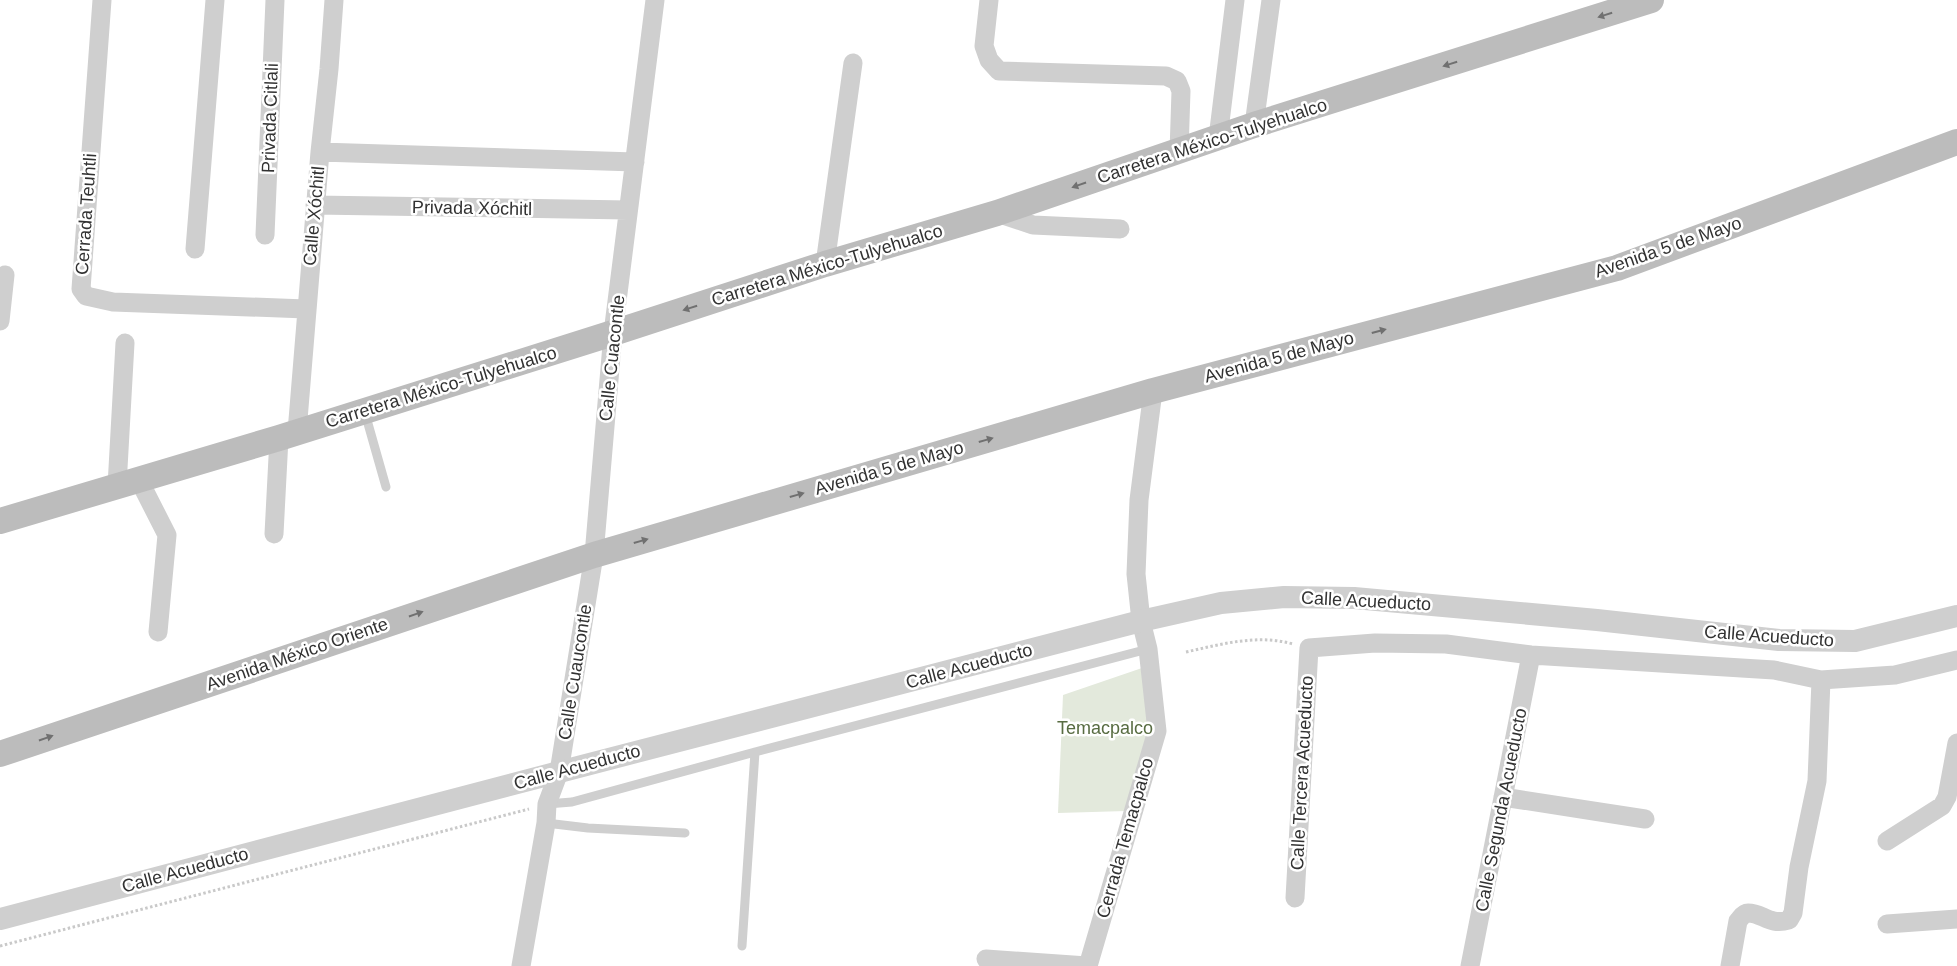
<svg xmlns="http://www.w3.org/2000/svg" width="1957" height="966" viewBox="0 0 1957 966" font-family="Arial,sans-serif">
<rect width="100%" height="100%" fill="#fff"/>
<path fill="#e3e9dc" d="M 1142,668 L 1149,729 L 1126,811 L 1058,813 L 1063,695 Z"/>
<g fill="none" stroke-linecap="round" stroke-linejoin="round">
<path stroke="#c9c9c9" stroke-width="3" stroke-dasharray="2.5 2.5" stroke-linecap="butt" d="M 1186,652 C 1222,644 1257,634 1293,644
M 0,946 L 529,809"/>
<path stroke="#cfcfcf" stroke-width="9" d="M 365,413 L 386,487
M 547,804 L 572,802 L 755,752 L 1148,649
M 546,823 L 588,828 L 685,833
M 742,946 L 755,752"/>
<path stroke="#cfcfcf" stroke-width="19" d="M 102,0 L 81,289 L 86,296 L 113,302 L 306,309
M 989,0 L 984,46 L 989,60 L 999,71 L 1166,76 L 1177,81 L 1181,91 L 1179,152
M 1254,125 L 1271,0
M 1218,138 L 1235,0
M 320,152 L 635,162
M 315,205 L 628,210
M 997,213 L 1033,225 L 1120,229
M 265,235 L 275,0
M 195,249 L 215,0
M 825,264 L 853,63
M 0,321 L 5,275
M 297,432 L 320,152 L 329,69 L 334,0
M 139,480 L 167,535 L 158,632
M 117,486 L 125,343
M 274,534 L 279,438
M 1503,797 L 1645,819
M 1887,841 L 1942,806 L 1947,797 L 1957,743
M 1295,898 L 1309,648 L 1375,643 L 1446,644 L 1531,655 L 1774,670 L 1821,680 L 1895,675 L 1957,660
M 1887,924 L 1957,919
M 986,959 L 1087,966
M 521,966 L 546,823 L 547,804 L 559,772 L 594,555 L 613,333 L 655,0
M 1088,966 L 1157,731 L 1148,649 L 1141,621 L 1136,574 L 1139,500 L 1153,391
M 1470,966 L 1531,655
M 1730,966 L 1738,921 C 1741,918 1743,913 1748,913 C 1763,913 1769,926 1789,920 L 1793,913 L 1799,867 L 1817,781 L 1821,680"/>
<path stroke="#cfcfcf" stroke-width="22" d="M 0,919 L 559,772 L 1141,621 L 1221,603 L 1284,597 L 1354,598 L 1597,620 L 1779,640 L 1855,641 L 1957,616"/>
<path stroke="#bcbcbc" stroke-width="26" d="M 0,521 L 279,438 L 613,333 L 825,264 L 997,213 L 1254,125 L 1651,0
M 0,754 L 594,555 L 1153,391 L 1617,268 L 1957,142"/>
</g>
<defs><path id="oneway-solid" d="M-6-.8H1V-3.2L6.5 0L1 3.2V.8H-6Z" transform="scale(1.25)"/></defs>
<g fill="#707070">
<use href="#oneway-solid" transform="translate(1605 15) rotate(163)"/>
<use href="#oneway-solid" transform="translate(1450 64) rotate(163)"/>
<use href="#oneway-solid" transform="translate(1079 185) rotate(161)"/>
<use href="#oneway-solid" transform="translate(690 308) rotate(162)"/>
<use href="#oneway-solid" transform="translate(1379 331) rotate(-15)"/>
<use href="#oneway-solid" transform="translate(986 440) rotate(-16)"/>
<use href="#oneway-solid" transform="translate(797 495) rotate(-16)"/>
<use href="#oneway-solid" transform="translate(641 541) rotate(-16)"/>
<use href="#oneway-solid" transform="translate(416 614) rotate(-19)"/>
<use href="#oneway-solid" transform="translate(46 738) rotate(-19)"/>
</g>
<g text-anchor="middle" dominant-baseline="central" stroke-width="5" stroke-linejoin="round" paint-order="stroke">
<g font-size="18" fill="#323232" stroke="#fff">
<text transform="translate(270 118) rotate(-88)">Privada Citlali</text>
<text transform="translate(1212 141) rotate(-18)">Carretera México-Tulyehualco</text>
<text transform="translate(472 208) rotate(1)">Privada Xóchitl</text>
<text transform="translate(86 214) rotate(-86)">Cerrada Teuhtli</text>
<text transform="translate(314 216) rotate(-85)">Calle Xóchitl</text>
<text transform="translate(1668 247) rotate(-19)">Avenida 5 de Mayo</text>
<text transform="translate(827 265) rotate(-17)">Carretera México-Tulyehualco</text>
<text transform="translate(1279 357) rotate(-15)">Avenida 5 de Mayo</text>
<text transform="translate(612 358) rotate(-84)">Calle Cuacontle</text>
<text transform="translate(441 387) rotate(-17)">Carretera México-Tulyehualco</text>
<text transform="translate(889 468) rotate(-16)">Avenida 5 de Mayo</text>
<text transform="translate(1366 601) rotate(3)">Calle Acueducto</text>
<text transform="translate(1769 636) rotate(4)">Calle Acueducto</text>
<text transform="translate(297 654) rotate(-19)">Avenida México Oriente</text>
<text transform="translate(969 666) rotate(-15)">Calle Acueducto</text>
<text transform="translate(575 672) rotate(-81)">Calle Cuaucontle</text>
<text transform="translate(577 767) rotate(-15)">Calle Acueducto</text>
<text transform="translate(1302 773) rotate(-87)">Calle Tercera Acueducto</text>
<text transform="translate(1501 810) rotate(-79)">Calle Segunda Acueducto</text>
<text transform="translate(1125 838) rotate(-74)">Cerrada Temacpalco</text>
<text transform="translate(185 870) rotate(-15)">Calle Acueducto</text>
</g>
<g font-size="18" fill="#586c42" stroke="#fff">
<text x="1105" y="728">Temacpalco</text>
</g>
</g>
</svg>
